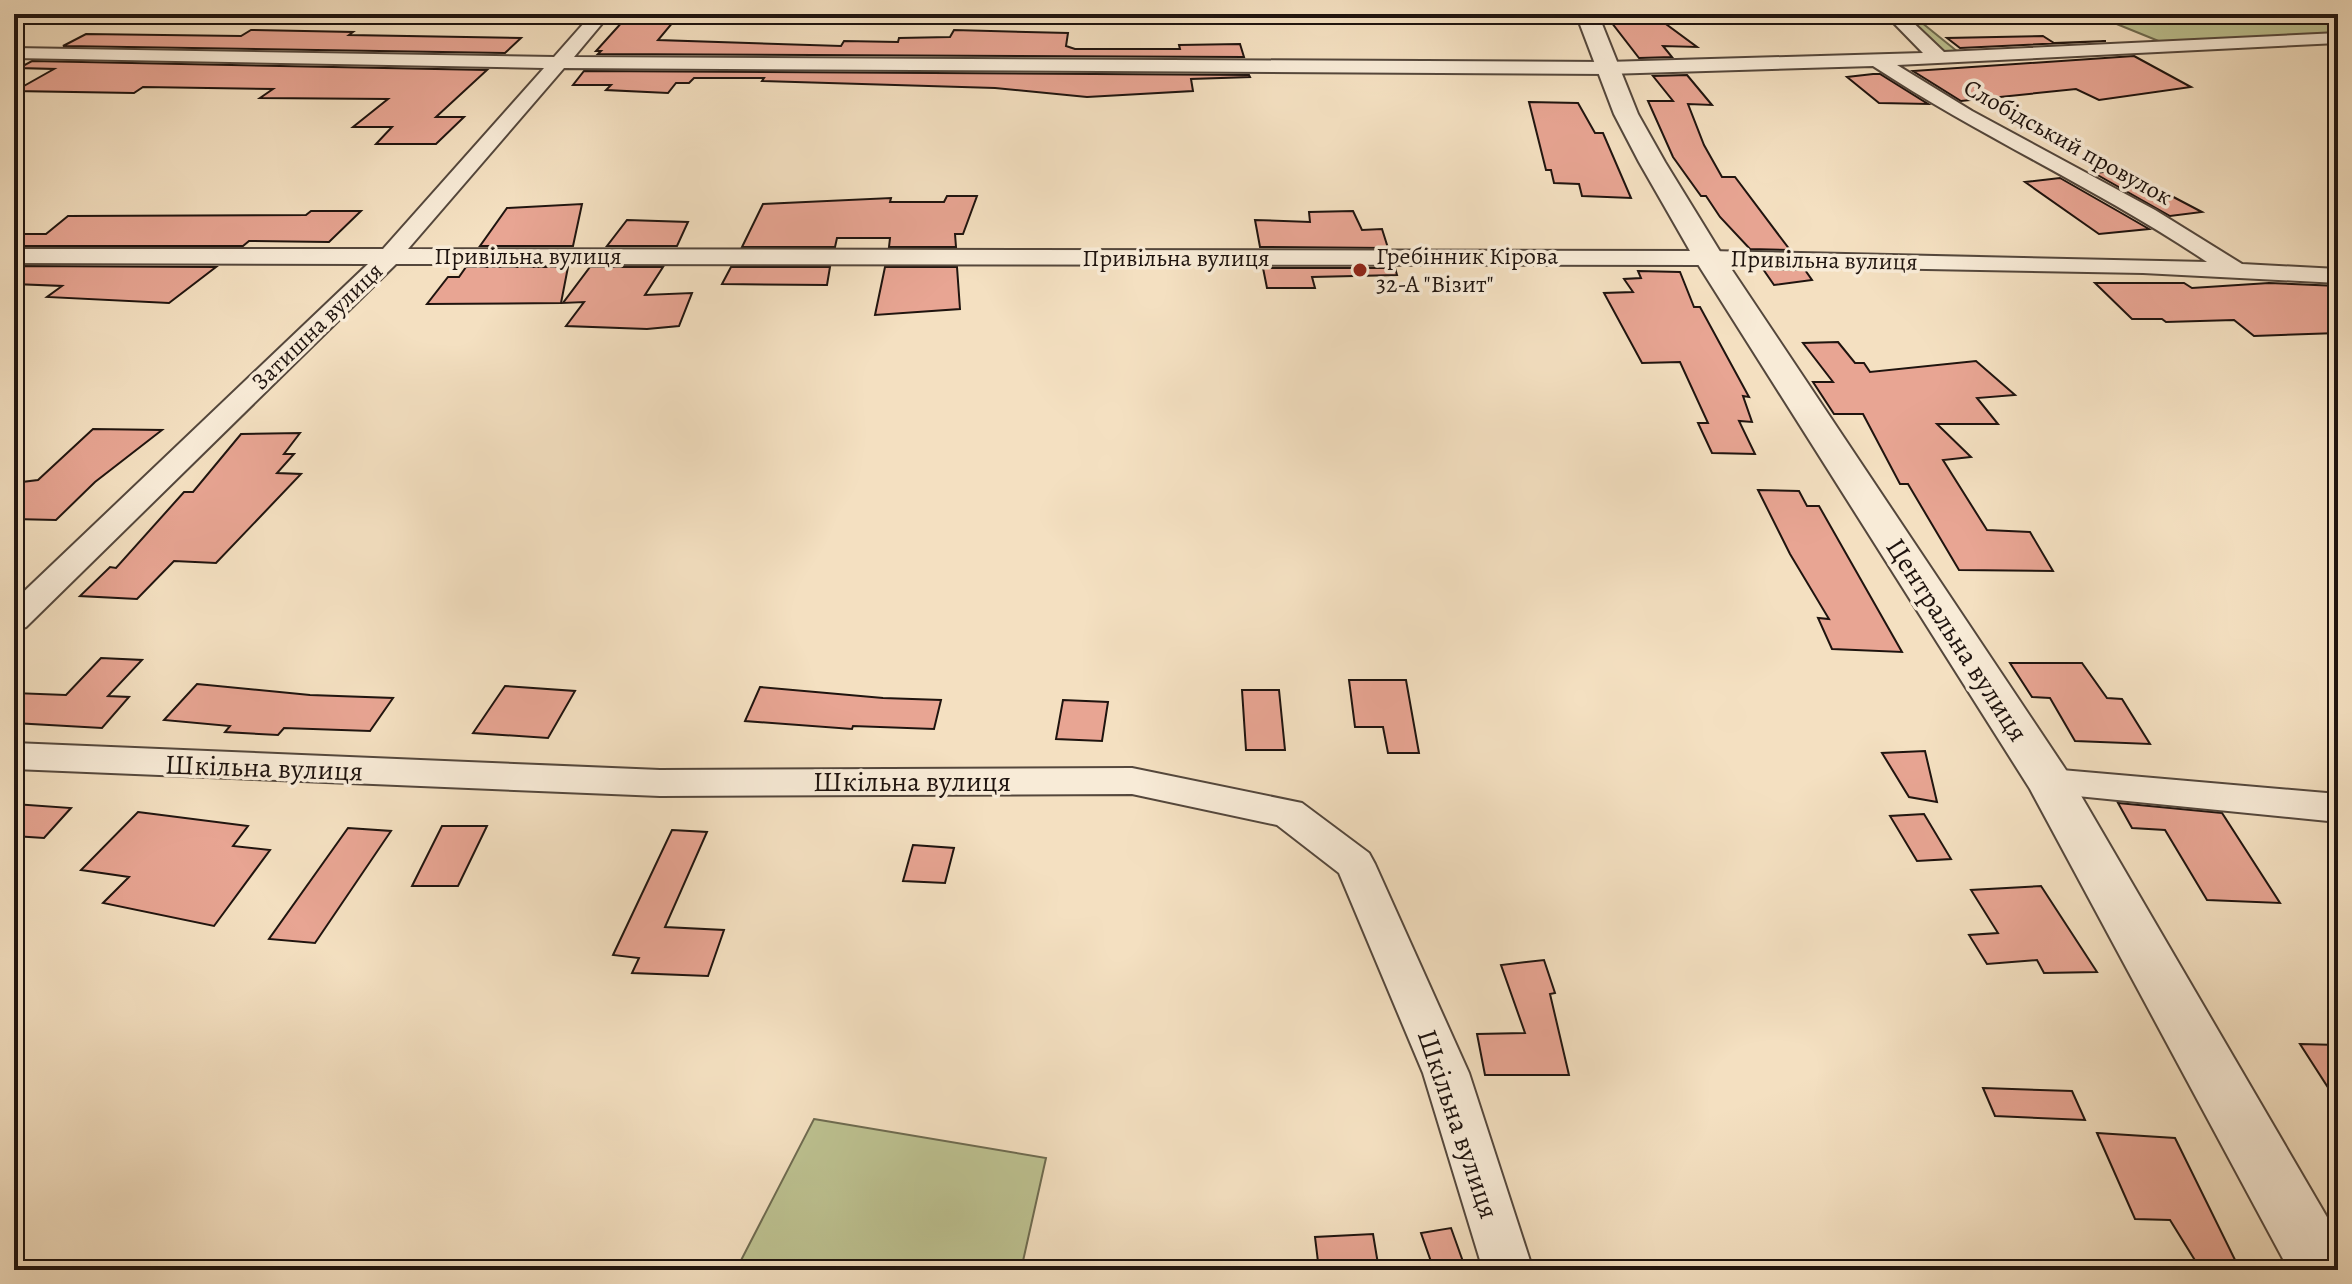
<svg xmlns="http://www.w3.org/2000/svg" width="2352" height="1284" viewBox="0 0 2352 1284" font-family="Alegreya,serif">
<rect width="100%" height="100%" fill="#f4e0c1"/>
<filter id="stains"><feTurbulence type="fractalNoise" baseFrequency=".0025" numOctaves="4"/><feColorMatrix values="0 0 0 0 .2 0 0 0 0 .09 0 0 0 0 .02 0 0 0 .5 -.17"/></filter>
<radialGradient id="worn" r=".72"><stop offset=".6" stop-color="#630" stop-opacity="0"/><stop offset="1" stop-color="#630" stop-opacity=".3"/></radialGradient>
<path fill="#bdc291" stroke="#6e6b50" stroke-width="2" d="M 1897,14 L 1911,14 L 1958,52 L 2161,42 L 2092,14 L 2338,14 L 2338,35 L 1964,56 L 1932,48 Z
M 814,1119 L 1046,1158 L 1021,1270 L 736,1270 Z"/>
<path fill="#e8a593" stroke="#1f140f" stroke-width="2" d="M 1605,14 L 1655,16 L 1697,47 L 1663,46 L 1672,57 L 1639,58 Z
M 624,20 L 674,21 L 658,40 L 841,46 L 844,41 L 898,42 L 899,38 L 950,37 L 954,30 L 1068,33 L 1066,46 L 1075,49 L 1180,49 L 1179,45 L 1240,44 L 1244,57 L 598,54 L 601,51 L 596,51 Z
M 251,30 L 353,32 L 349,35 L 521,38 L 505,53 L 63,46 L 86,34 L 241,36 Z
M 2043,36 L 2054,43 L 2106,41 L 1960,48 L 1947,38 Z
M 2134,56 L 2191,87 L 2099,100 L 2076,89 L 1961,101 L 1913,71 Z
M 32,61 L 487,70 L 436,117 L 464,117 L 436,144 L 376,144 L 392,127 L 353,127 L 388,99 L 260,98 L 273,89 L 143,87 L 134,93 L 15,91 L 54,69 L 19,68 Z
M 584,71 L 1249,75 L 1250,77 L 1191,79 L 1193,91 L 1087,97 L 995,88 L 762,81 L 764,78 L 694,78 L 689,83 L 676,83 L 668,93 L 606,90 L 611,85 L 573,85 Z
M 1873,74 L 1880,74 L 1928,104 L 1879,103 L 1847,77 Z
M 1687,75 L 1712,105 L 1688,104 L 1704,145 L 1722,177 L 1735,177 L 1790,250 L 1750,249 L 1720,217 L 1706,196 L 1701,196 L 1673,157 L 1648,101 L 1673,101 L 1653,76 Z
M 1529,102 L 1578,103 L 1595,133 L 1603,133 L 1631,198 L 1582,196 L 1579,184 L 1554,183 L 1551,170 L 1546,170 Z
M 2122,170 L 2202,212 L 2170,216 L 2094,173 Z
M 2060,178 L 2123,214 L 2149,229 L 2099,234 L 2025,182 Z
M 947,196 L 977,196 L 963,234 L 955,234 L 956,247 L 889,247 L 890,238 L 837,238 L 835,247 L 742,247 L 763,204 L 891,198 L 890,202 L 944,202 Z
M 582,204 L 573,246 L 480,246 L 507,208 Z
M 311,211 L 361,211 L 329,242 L 249,241 L 243,246 L 14,246 L 14,234 L 46,234 L 68,216 L 306,215 Z
M 1353,211 L 1362,230 L 1382,229 L 1388,248 L 1260,247 L 1255,220 L 1310,222 L 1309,212 Z
M 627,220 L 688,222 L 677,246 L 607,246 Z
M 14,266 L 216,267 L 169,303 L 47,297 L 62,286 L 14,284 Z
M 466,267 L 568,267 L 561,303 L 427,304 L 448,277 L 459,277 Z
M 590,267 L 663,267 L 645,295 L 692,293 L 679,326 L 647,329 L 566,326 L 584,302 L 563,303 Z
M 731,267 L 830,267 L 827,285 L 722,284 Z
M 885,267 L 957,267 L 960,309 L 875,315 Z
M 1263,268 L 1395,268 L 1397,275 L 1312,277 L 1315,288 L 1267,288 Z
M 1763,269 L 1805,270 L 1812,280 L 1774,285 Z
M 1638,271 L 1680,272 L 1694,307 L 1700,307 L 1749,397 L 1743,396 L 1752,422 L 1739,421 L 1755,454 L 1712,453 L 1698,423 L 1708,423 L 1680,362 L 1642,363 L 1604,293 L 1633,292 L 1624,279 L 1641,278 Z
M 2095,283 L 2184,283 L 2192,288 L 2269,283 L 2338,286 L 2338,333 L 2254,336 L 2234,320 L 2166,322 L 2162,319 L 2132,319 Z
M 1838,342 L 1855,363 L 1864,363 L 1870,372 L 1976,361 L 2015,395 L 1977,398 L 1998,424 L 1937,424 L 1971,457 L 1943,460 L 1987,530 L 2030,532 L 2053,571 L 1959,570 L 1908,484 L 1900,484 L 1863,414 L 1834,414 L 1813,382 L 1833,382 L 1803,343 Z
M 93,429 L 162,430 L 95,482 L 56,520 L 14,519 L 14,483 L 38,480 Z
M 300,433 L 284,454 L 294,454 L 277,473 L 301,474 L 216,563 L 174,561 L 137,599 L 80,596 L 110,567 L 116,568 L 184,492 L 193,492 L 241,434 Z
M 1758,490 L 1799,491 L 1807,506 L 1819,506 L 1902,652 L 1832,649 L 1818,618 L 1829,619 L 1790,554 Z
M 101,658 L 142,660 L 108,696 L 129,697 L 102,728 L 14,723 L 14,693 L 66,695 Z
M 2010,663 L 2082,663 L 2107,698 L 2122,699 L 2150,744 L 2075,741 L 2050,698 L 2032,697 Z
M 1349,680 L 1406,680 L 1419,753 L 1388,753 L 1383,727 L 1355,727 Z
M 197,684 L 310,695 L 393,698 L 370,731 L 284,728 L 278,735 L 225,732 L 230,726 L 164,720 Z
M 505,686 L 575,691 L 548,738 L 473,733 Z
M 760,687 L 883,698 L 941,700 L 934,729 L 853,726 L 852,729 L 745,721 Z
M 1242,690 L 1279,690 L 1285,750 L 1246,750 Z
M 1063,700 L 1108,702 L 1102,741 L 1056,739 Z
M 1925,751 L 1937,802 L 1909,797 L 1882,753 Z
M 2118,803 L 2222,813 L 2280,903 L 2207,900 L 2165,830 L 2132,828 Z
M 14,804 L 71,808 L 44,838 L 14,836 Z
M 138,812 L 248,826 L 233,846 L 270,850 L 214,926 L 103,903 L 129,877 L 81,870 Z
M 1924,814 L 1951,859 L 1917,861 L 1890,816 Z
M 442,826 L 487,826 L 458,886 L 412,886 Z
M 348,828 L 391,831 L 315,943 L 269,939 Z
M 672,830 L 707,832 L 665,927 L 724,930 L 708,976 L 632,973 L 639,958 L 613,955 Z
M 913,845 L 954,848 L 945,883 L 903,881 Z
M 2041,886 L 2097,972 L 2044,973 L 2037,960 L 1987,964 L 1969,935 L 1998,933 L 1971,890 Z
M 1544,960 L 1555,993 L 1550,994 L 1569,1075 L 1485,1075 L 1477,1034 L 1525,1033 L 1501,965 Z
M 2300,1044 L 2338,1045 L 2338,1103 Z
M 1983,1088 L 2072,1091 L 2085,1120 L 1995,1116 Z
M 2097,1133 L 2175,1138 L 2240,1270 L 2201,1270 L 2170,1220 L 2135,1219 Z
M 1451,1228 L 1466,1270 L 1434,1270 L 1421,1233 Z
M 1373,1234 L 1379,1270 L 1319,1270 L 1315,1237 Z"/>
<g fill="none" stroke-linecap="round" stroke-linejoin="round">
<g stroke="#54473c" stroke-width="4">
<path id="minor" d="M 592,14 L 610,14 L 574,57 L 1607,62 L 1923,53 L 1885,14 L 1904,14 L 1944,52 L 2338,33 L 2338,43 L 1897,65 L 1972,111 L 2155,210 L 2242,264 L 2338,269 L 2338,283 L 2143,273 L 1709,265 L 396,264 L 26,627 L 14,631 L 14,601 L 368,264 L 14,263 L 14,249 L 383,249 L 544,68 L 14,58 L 14,48 L 554,57 ZM 1873,66 C 1981,137 2100,190 2207,262 L 1709,251 L 408,249 L 564,68 L 1607,74 Z
M 14,743 L 660,770 L 1132,768 L 1302,803 L 1369,853 L 1375,864 L 1469,1073 L 1533,1270 L 1483,1270 L 1423,1073 L 1339,873 L 1277,825 L 1132,794 L 660,796 L 14,769 Z
M 2050,769 L 2338,794 L 2338,822 L 2037,792 L 2031,782 L 2037,772 Z"/>
</g>
<g stroke="#54473c" stroke-width="4">
<path id="tertiary" d="M 1576,14 L 1598,14 L 1638,114 L 1665,162 L 1724,258 L 2066,770 L 2338,1236 L 2338,1270 L 2289,1270 L 2030,789 L 1694,258 L 1639,162 L 1614,114 Z"/>
</g>
<use href="#minor" fill="#f8ebd7" fill-rule="evenodd"/>
<use href="#tertiary" fill="#f8ebd7" fill-rule="evenodd"/>
</g>
<circle fill="#8f2418" stroke="#f8ebd7" stroke-width="3" cx="1360" cy="270" r="8"/>
<g text-anchor="middle" dominant-baseline="central" stroke-width="7" stroke-linejoin="round" paint-order="stroke">
<g font-size="24" fill="#1f140f" stroke="#f8ebd7">
<text transform="translate(2068 142) rotate(29)">Слобідський провулок</text>
<text x="528" y="256">Привільна вулиця</text>
<text x="1176" y="258">Привільна вулиця</text>
<text transform="translate(1824 260) rotate(1)">Привільна вулиця</text>
<text transform="translate(317 326) rotate(-44)">Затишна вулиця</text>
</g>
<g font-size="24" fill="#1f140f" stroke="#f8ebd7" text-anchor="start">
<text x="1376" y="256">Гребінник Кірова<tspan x="1376" dy="28">32-А "Візит"</tspan></text>
</g>
<g font-size="28" fill="#1f140f" stroke="#f8ebd7">
<text transform="translate(1957 640) rotate(57)">Центральна вулиця</text>
<text transform="translate(264 768) rotate(2)">Шкільна вулиця</text>
<text x="912" y="782">Шкільна вулиця</text>
<text transform="translate(1458 1124) rotate(71)">Шкільна вулиця</text>
</g>
</g>
<rect width="2352" height="1284" fill="none" stroke="#f4e0c1" stroke-width="48"/>
<rect x="16" y="16" width="2320" height="1252" fill="none" stroke="#1f140f" stroke-width="4"/>
<rect x="24" y="24" width="2304" height="1236" fill="none" stroke="#1f140f" stroke-width="2"/>
<rect width="100%" height="100%" filter="url(#stains)"/>
<rect width="100%" height="100%" fill="url(#worn)"/>
</svg>
